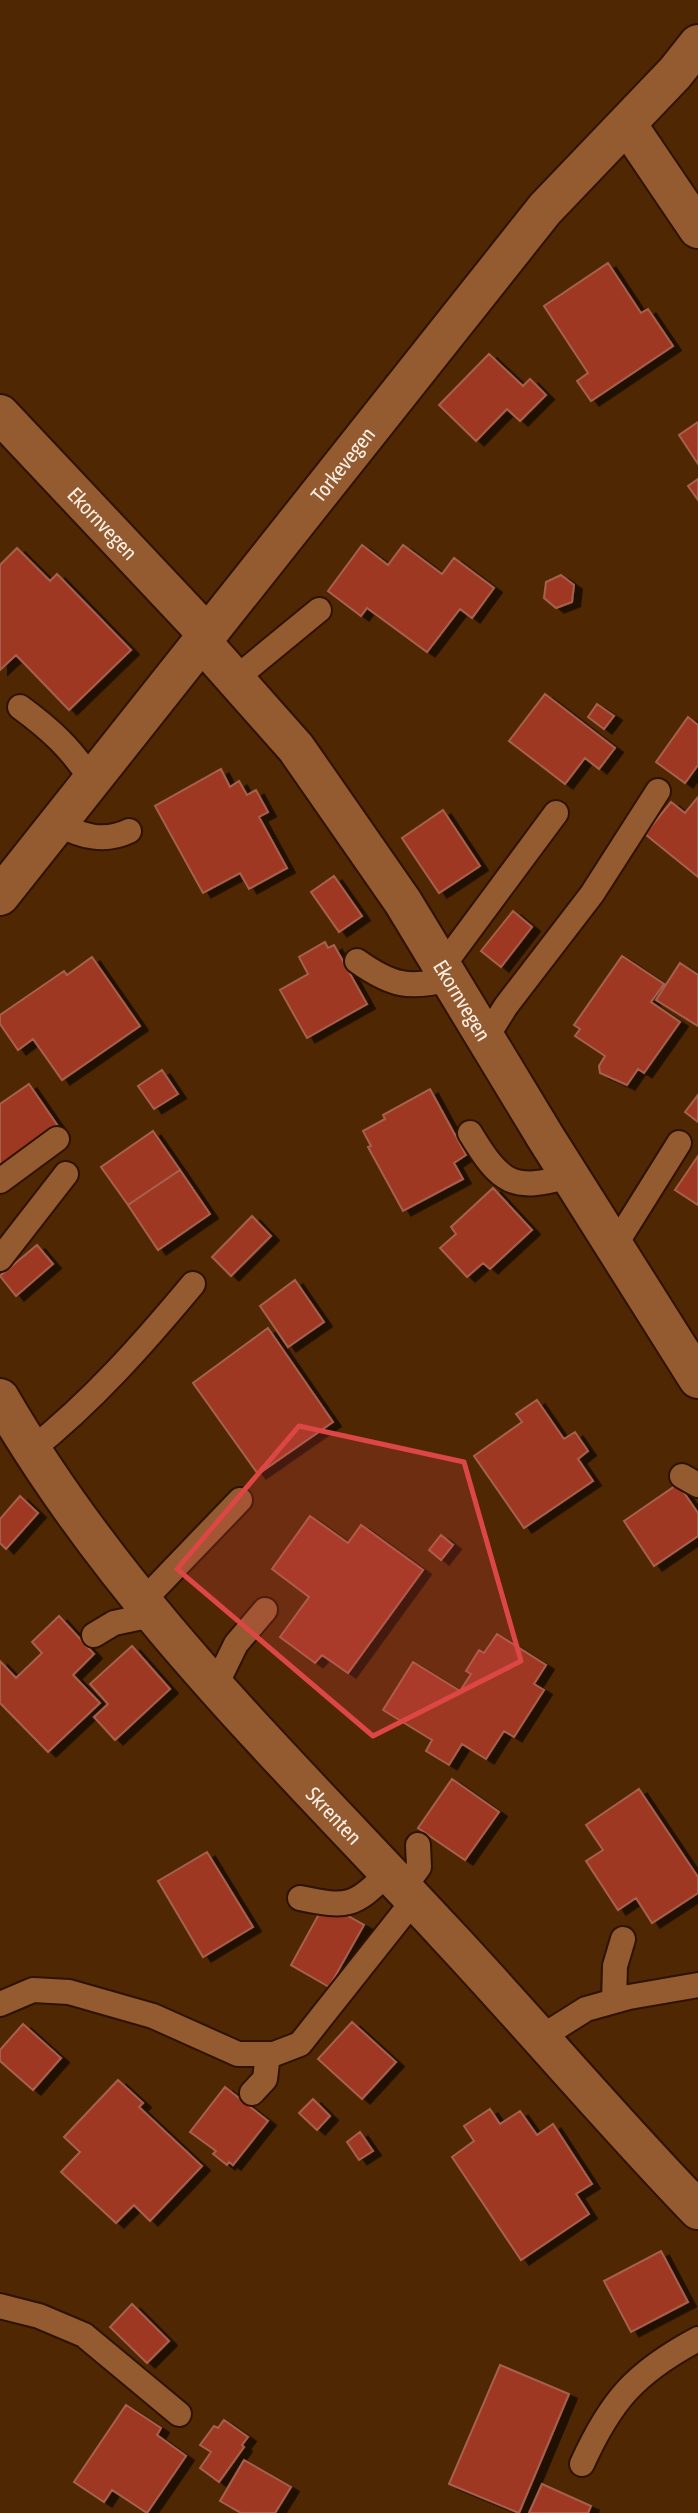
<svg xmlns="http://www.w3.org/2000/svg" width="698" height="2513" viewBox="0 0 698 2513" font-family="'Asap Condensed',sans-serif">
<defs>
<filter id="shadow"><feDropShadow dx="8" dy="4.5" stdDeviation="0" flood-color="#0009"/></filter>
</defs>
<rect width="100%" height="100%" fill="#502703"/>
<path fill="#9e3920" stroke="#a6604e" stroke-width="2" filter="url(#shadow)" d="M 608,263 L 641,313 L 648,309 L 673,346 L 591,401 L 577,381 L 588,373 L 544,306 Z
M 489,354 L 523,386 L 530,379 L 546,395 L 520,421 L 507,409 L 476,441 L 439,405 Z
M 698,422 L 698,464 L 679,435 Z
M 698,479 L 698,500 L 688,486 Z
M 362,545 L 388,565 L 403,545 L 442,574 L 454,558 L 494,588 L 472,618 L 460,609 L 427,652 L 367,608 L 361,616 L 328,591 Z
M 17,548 L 50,581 L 57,574 L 131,650 L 69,710 L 16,655 L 0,670 L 0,565 Z
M 561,575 L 574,585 L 572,602 L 556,608 L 544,598 L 546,582 Z
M 545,694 L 615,748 L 599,769 L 585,758 L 565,784 L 509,741 Z
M 597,704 L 614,716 L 604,729 L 588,717 Z
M 688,717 L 698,725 L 698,765 L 685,783 L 656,762 Z
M 221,769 L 230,787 L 239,781 L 247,795 L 256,790 L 268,812 L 259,817 L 287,868 L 249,889 L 240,873 L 203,893 L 155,806 Z
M 698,797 L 698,877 L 645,834 L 671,802 L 685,813 Z
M 443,810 L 480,866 L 439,893 L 402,838 Z
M 334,876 L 362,916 L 339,932 L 311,892 Z
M 513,911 L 532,927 L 501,967 L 481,951 Z
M 325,942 L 328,948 L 334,945 L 367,1004 L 307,1038 L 280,990 L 308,974 L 299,957 Z
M 622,956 L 664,984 L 651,1002 L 680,1022 L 644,1073 L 638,1069 L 627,1085 L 600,1073 L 599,1066 L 605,1056 L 575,1036 L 580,1029 L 574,1025 Z
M 92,957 L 140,1026 L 62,1080 L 33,1039 L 18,1050 L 0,1024 L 0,1015 L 64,971 L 67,975 Z
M 680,963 L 698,975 L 698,1026 L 656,1000 Z
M 162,1070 L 178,1094 L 154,1109 L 138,1086 Z
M 29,1084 L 62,1132 L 0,1169 L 0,1104 Z
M 430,1089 L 466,1155 L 454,1163 L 463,1179 L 403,1211 L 368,1147 L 371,1146 L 363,1131 L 385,1119 L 383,1115 Z
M 698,1095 L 698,1122 L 685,1112 Z
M 153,1131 L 180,1170 L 128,1205 L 101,1167 Z
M 698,1156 L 698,1205 L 675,1190 Z
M 180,1170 L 210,1214 L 158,1250 L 128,1205 Z
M 493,1188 L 532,1230 L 490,1269 L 483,1263 L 467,1277 L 440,1248 L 456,1234 L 451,1227 Z
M 252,1216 L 271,1236 L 231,1276 L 212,1257 Z
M 37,1245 L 53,1264 L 16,1296 L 0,1276 Z
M 295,1280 L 324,1322 L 288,1347 L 260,1306 Z
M 268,1328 L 333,1422 L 258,1474 L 193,1383 Z
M 537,1400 L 564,1439 L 575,1432 L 588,1451 L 578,1459 L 593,1481 L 524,1528 L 474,1456 L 522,1422 L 516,1414 Z
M 678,1484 L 698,1513 L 698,1536 L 654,1566 L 624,1521 Z
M 20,1496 L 38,1513 L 6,1549 L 0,1543 L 0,1519 Z
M 310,1516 L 348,1543 L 361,1525 L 423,1570 L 348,1673 L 322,1655 L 315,1663 L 280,1637 L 309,1597 L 272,1569 Z
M 441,1535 L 453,1545 L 441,1560 L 429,1550 Z
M 59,1616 L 94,1654 L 73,1675 L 100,1703 L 48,1752 L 0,1703 L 0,1661 L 16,1678 L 42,1653 L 32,1642 Z
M 497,1634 L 546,1665 L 534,1684 L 544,1690 L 514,1737 L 504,1731 L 486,1759 L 462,1744 L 449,1765 L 426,1751 L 432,1740 L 383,1710 L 413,1662 L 460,1691 L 471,1674 L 466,1671 L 479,1650 L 484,1653 Z
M 132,1646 L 170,1689 L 115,1740 L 94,1717 L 108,1704 L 90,1684 Z
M 452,1779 L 499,1812 L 465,1860 L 418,1828 Z
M 639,1789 L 698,1877 L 698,1893 L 652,1923 L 636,1898 L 618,1910 L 586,1861 L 603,1850 L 586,1825 Z
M 207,1852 L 253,1927 L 203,1957 L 158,1881 Z
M 325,1903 L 364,1925 L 329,1987 L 291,1965 Z
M 352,2022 L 396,2062 L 362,2099 L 318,2059 Z
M 23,2024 L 61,2058 L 33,2090 L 0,2061 L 0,2050 Z
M 118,2080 L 143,2103 L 139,2107 L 202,2166 L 150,2221 L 134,2205 L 116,2223 L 61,2172 L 80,2152 L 64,2137 Z
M 225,2087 L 268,2121 L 233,2165 L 229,2162 L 227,2165 L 213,2154 L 216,2151 L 190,2132 Z
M 313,2099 L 330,2116 L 317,2130 L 299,2113 Z
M 490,2109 L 500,2124 L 520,2111 L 537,2135 L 553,2124 L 592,2184 L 576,2194 L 589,2214 L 521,2260 L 452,2157 L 474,2141 L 464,2126 Z
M 360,2132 L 373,2151 L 359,2160 L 347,2142 Z
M 661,2251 L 688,2302 L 631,2332 L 604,2281 Z
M 132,2304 L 169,2341 L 147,2363 L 110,2327 Z
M 500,2365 L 569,2394 L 519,2513 L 449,2484 Z
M 126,2405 L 161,2428 L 157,2435 L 186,2456 L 147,2513 L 112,2490 L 104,2502 L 74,2482 Z
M 224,2420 L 248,2437 L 242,2445 L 244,2447 L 219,2482 L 200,2468 L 211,2452 L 200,2445 L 214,2426 L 218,2428 Z
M 244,2460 L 291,2487 L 275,2513 L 241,2513 L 220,2501 Z
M 542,2484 L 591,2506 L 588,2513 L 529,2513 Z"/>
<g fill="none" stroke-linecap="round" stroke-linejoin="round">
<g stroke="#2e1200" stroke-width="28">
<path id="service" d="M 235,679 L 319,610
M 20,707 C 50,729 72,749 92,781
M 58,824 C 81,836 104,843 129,831
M 357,961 C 392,986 409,989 450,979
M 442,967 L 556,813
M 486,1038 L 506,1006 L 592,894 L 658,791
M 470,1133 C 501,1184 512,1192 570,1176
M 0,1181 L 57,1139
M 614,1247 L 679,1143
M 0,1259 L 66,1174
M 30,1451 C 92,1402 143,1344 193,1284
M 682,1476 L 698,1485
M 142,1602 L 240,1500
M 94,1635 L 114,1623 L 152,1615
M 215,1687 L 236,1644 L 265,1610
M 403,1889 L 419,1867 L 418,1845
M 300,1898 C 348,1908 353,1907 388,1873
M 614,2001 L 615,1966 L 623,1939
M 0,2004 L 33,1990 L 69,1992 L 153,2016 L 238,2054 L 274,2054 L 300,2044 L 414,1900
M 540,2038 L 586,2009 L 629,1997 L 698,1985
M 252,2093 L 265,2079 L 268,2054
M 0,2306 L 39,2316 L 84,2335 L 179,2414
M 582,2464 C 611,2400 636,2372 698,2339"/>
</g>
<g stroke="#2e1200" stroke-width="42">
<g id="minor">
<path d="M 627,124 L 698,229"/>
<path id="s1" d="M 0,414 L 207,634"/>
<path id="s2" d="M 202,642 L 296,748 L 403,902 L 546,1138 L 698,1379"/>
<path id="s3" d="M 0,896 L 545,209 L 675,73 L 698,44"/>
<path id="s4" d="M 0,1398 C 118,1602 288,1763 447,1935 C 532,2026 612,2121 698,2210"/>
</g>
</g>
<use href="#service" stroke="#945b30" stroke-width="24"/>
<use href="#minor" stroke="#945b30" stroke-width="38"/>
</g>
<path fill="#dc4645" fill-opacity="0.2" stroke="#dc4645" stroke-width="5" stroke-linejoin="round" d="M 299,1426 L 464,1462 L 521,1661 L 373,1736 L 177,1569 Z"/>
<g text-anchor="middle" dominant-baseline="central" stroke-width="5" stroke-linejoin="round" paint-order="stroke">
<g font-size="21" fill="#fef0e7" stroke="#3e210a">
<text stroke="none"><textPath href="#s3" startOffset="551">Torkevegen</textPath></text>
<text stroke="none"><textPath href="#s1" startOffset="150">Ekornvegen</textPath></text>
<text stroke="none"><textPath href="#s2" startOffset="444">Ekornvegen</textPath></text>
<text stroke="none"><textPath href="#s4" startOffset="536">Skrenten</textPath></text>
</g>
</g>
</svg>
